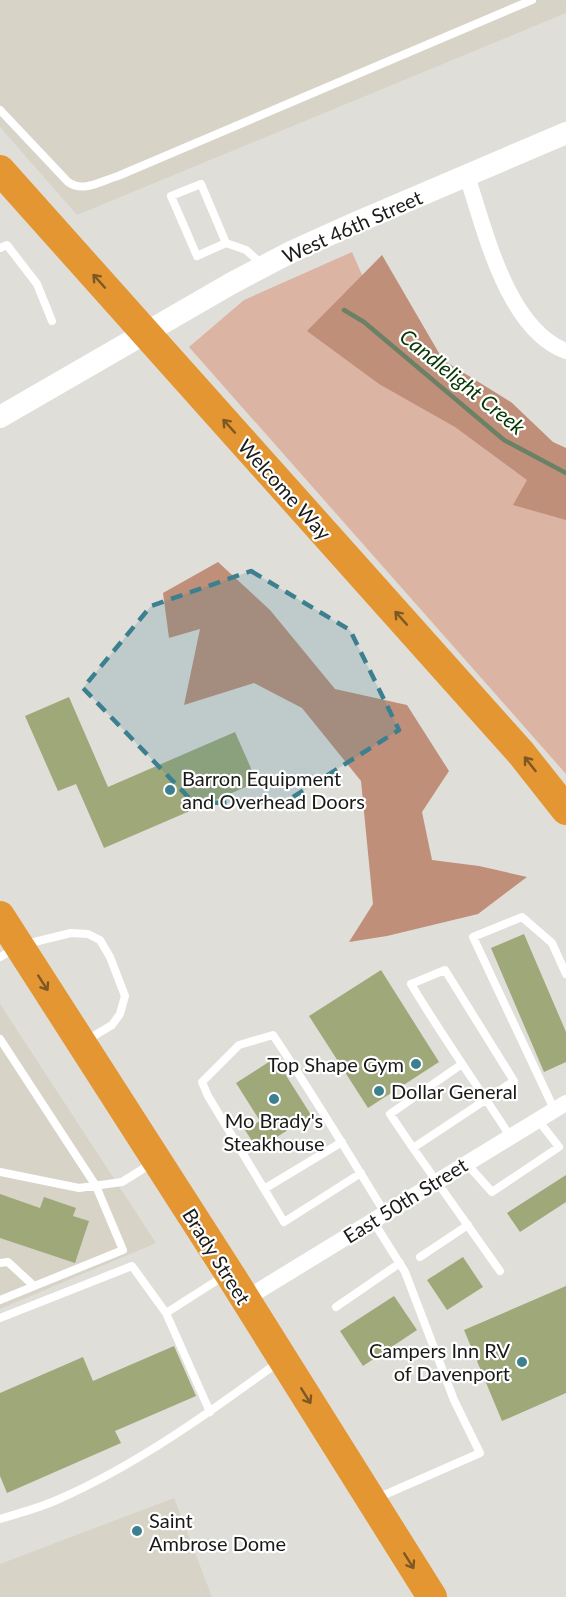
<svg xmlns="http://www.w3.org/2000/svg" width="566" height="1597" viewBox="0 0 566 1597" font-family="Lato,sans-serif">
<rect width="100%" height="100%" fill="#e0ded9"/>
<path fill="#d7d3c7" d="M 0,0 L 566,0 L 566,13 L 77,215 L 0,127 Z
M 0,1004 L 156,1243 L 0,1309 Z
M 174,1498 L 212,1597 L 0,1597 L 0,1564 Z"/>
<path fill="#dcb4a3" d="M 352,252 L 414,393 L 566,493 L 566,774 L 189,347 L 244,300 Z"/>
<path fill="#bf8f7a" d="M 382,255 L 443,360 L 511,402 L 553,442 L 566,448 L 566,520 L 513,505 L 527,480 L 455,427 L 379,384 L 307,331 Z
M 218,562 L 270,610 L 335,689 L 407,705 L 449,771 L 422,812 L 432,860 L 479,866 L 527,877 L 478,914 L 387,936 L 349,942 L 373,904 L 361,781 L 302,708 L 254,683 L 184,705 L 200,629 L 169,638 L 163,593 Z"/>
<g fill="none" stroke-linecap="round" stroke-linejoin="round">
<path stroke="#6a8165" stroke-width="4.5" d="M 344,310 L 364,322 L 504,440 L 566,473"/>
</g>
<path fill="#9fa879" d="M 69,697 L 108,787 L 235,732 L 257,782 L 104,848 L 76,784 L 58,791 L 25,716 Z
M 524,934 L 566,1032 L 566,1062 L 544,1072 L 491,948 Z
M 381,970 L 439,1062 L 368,1108 L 309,1016 Z
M 275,1058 L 311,1115 L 263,1146 L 260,1141 L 254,1144 L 245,1130 L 260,1121 L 236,1083 Z
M 566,1175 L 566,1202 L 520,1232 L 507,1213 Z
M 0,1194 L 40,1208 L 44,1197 L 76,1208 L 73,1216 L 89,1221 L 75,1263 L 0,1238 Z
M 463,1257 L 483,1287 L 447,1310 L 427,1280 Z
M 566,1286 L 566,1393 L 502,1421 L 464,1330 Z
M 394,1296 L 417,1330 L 363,1366 L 340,1331 Z
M 174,1346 L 196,1396 L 115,1431 L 121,1443 L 7,1493 L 0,1476 L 0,1393 L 83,1357 L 93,1381 Z"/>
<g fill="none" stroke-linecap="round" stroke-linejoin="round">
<path stroke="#fff" stroke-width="8" d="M 0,110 L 68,182 C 83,193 101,181 118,176 L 532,0
M 226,243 L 197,256 L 171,196 L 201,184 L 226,243 L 246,250 L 262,264
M 0,248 L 7,245 L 37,284 L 52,321
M 26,944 L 71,933 L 88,934 L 100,940 L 110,957 L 125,996 L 120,1014 L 112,1025 L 87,1040
M 0,957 L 14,949
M 0,1039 L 96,1186 L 123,1250 L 0,1300
M 462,1064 L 390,1114 L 413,1148 L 514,1081 L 445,970 L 411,984 C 442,1036 477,1085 510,1136
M 554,1109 L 473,937 L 522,917 L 552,943 L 566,974
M 413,1148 L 500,1271
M 466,1163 L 492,1192 L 559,1147 L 538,1120
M 0,1172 L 79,1188 L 122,1182 L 154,1162
M 361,1173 L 284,1222 L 208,1096 L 202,1082 L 239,1045 L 273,1035 C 312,1093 348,1153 385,1213
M 264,1189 L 342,1142
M 373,1221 L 405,1272 L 454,1400 L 480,1453 L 375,1499
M 420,1257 L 468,1225
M 0,1263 L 8,1262 L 34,1286
M 336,1307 L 400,1263
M 166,1313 L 224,1276
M 0,1318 L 132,1266 L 166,1313 L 210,1412
M 0,1519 C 19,1513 39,1508 57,1500 C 137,1465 210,1412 280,1361"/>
<path stroke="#fff" stroke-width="16" d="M 467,176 C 485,230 507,329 566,351
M 245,1299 L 566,1103"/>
<path stroke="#fff" stroke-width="22" d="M 0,417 L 232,283 L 291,252 L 353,224 L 566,133"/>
<path stroke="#e39631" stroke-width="30" d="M 0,170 L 521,753 L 566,810
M 0,916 L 229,1273 L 432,1597"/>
</g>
<defs><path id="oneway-shaft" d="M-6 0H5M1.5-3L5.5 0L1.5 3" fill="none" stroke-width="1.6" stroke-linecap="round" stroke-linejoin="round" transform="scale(1.5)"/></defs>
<g stroke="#7e5824">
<use href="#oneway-shaft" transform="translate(99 281) rotate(-132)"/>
<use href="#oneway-shaft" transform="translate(229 426) rotate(-132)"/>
<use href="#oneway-shaft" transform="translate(401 618) rotate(-132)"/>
<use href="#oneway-shaft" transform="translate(530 764) rotate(-128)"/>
<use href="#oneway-shaft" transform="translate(43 983) rotate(57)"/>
<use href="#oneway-shaft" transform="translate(306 1396) rotate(58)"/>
<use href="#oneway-shaft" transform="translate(409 1561) rotate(58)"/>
</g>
<path fill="#3c808f" fill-opacity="0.2" stroke="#3c808f" stroke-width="4.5" stroke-dasharray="12 8" stroke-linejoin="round" d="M 251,571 L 350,630 L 399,730 L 285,802 L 194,803 L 83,688 L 151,606 Z"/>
<g fill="#3c808f" stroke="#fff" stroke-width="2">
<circle cx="170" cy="790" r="6"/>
<circle cx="416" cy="1064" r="6"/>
<circle cx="379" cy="1091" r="6"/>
<circle cx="274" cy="1099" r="6"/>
<circle cx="522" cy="1362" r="6"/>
<circle cx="137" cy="1531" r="6"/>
</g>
<g text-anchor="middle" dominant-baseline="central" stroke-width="4.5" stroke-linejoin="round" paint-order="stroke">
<g font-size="20" fill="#1a1a18" stroke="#fff">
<text transform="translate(352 226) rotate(-24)">West 46th Street</text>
<text transform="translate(285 489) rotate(48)">Welcome Way</text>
<text transform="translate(405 1200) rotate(-32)">East 50th Street</text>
<text transform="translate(217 1256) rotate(58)">Brady Street</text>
</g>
<g font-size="20" fill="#1a1a18" stroke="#fff" text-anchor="start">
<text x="182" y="778">Barron Equipment<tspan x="182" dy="23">and Overhead Doors</tspan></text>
<text x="404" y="1064" text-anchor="end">Top Shape Gym</text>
<text x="391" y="1091">Dollar General</text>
<text x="274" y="1120" text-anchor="middle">Mo Brady's<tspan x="274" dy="23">Steakhouse</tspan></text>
<text x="510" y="1350" text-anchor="end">Campers Inn RV<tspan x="510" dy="23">of Davenport</tspan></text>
<text x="149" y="1520">Saint<tspan x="149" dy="23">Ambrose Dome</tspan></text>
</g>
<g font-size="21" font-style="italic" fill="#063701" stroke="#fff">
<text transform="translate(463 381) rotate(39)">Candlelight Creek</text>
</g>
</g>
</svg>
